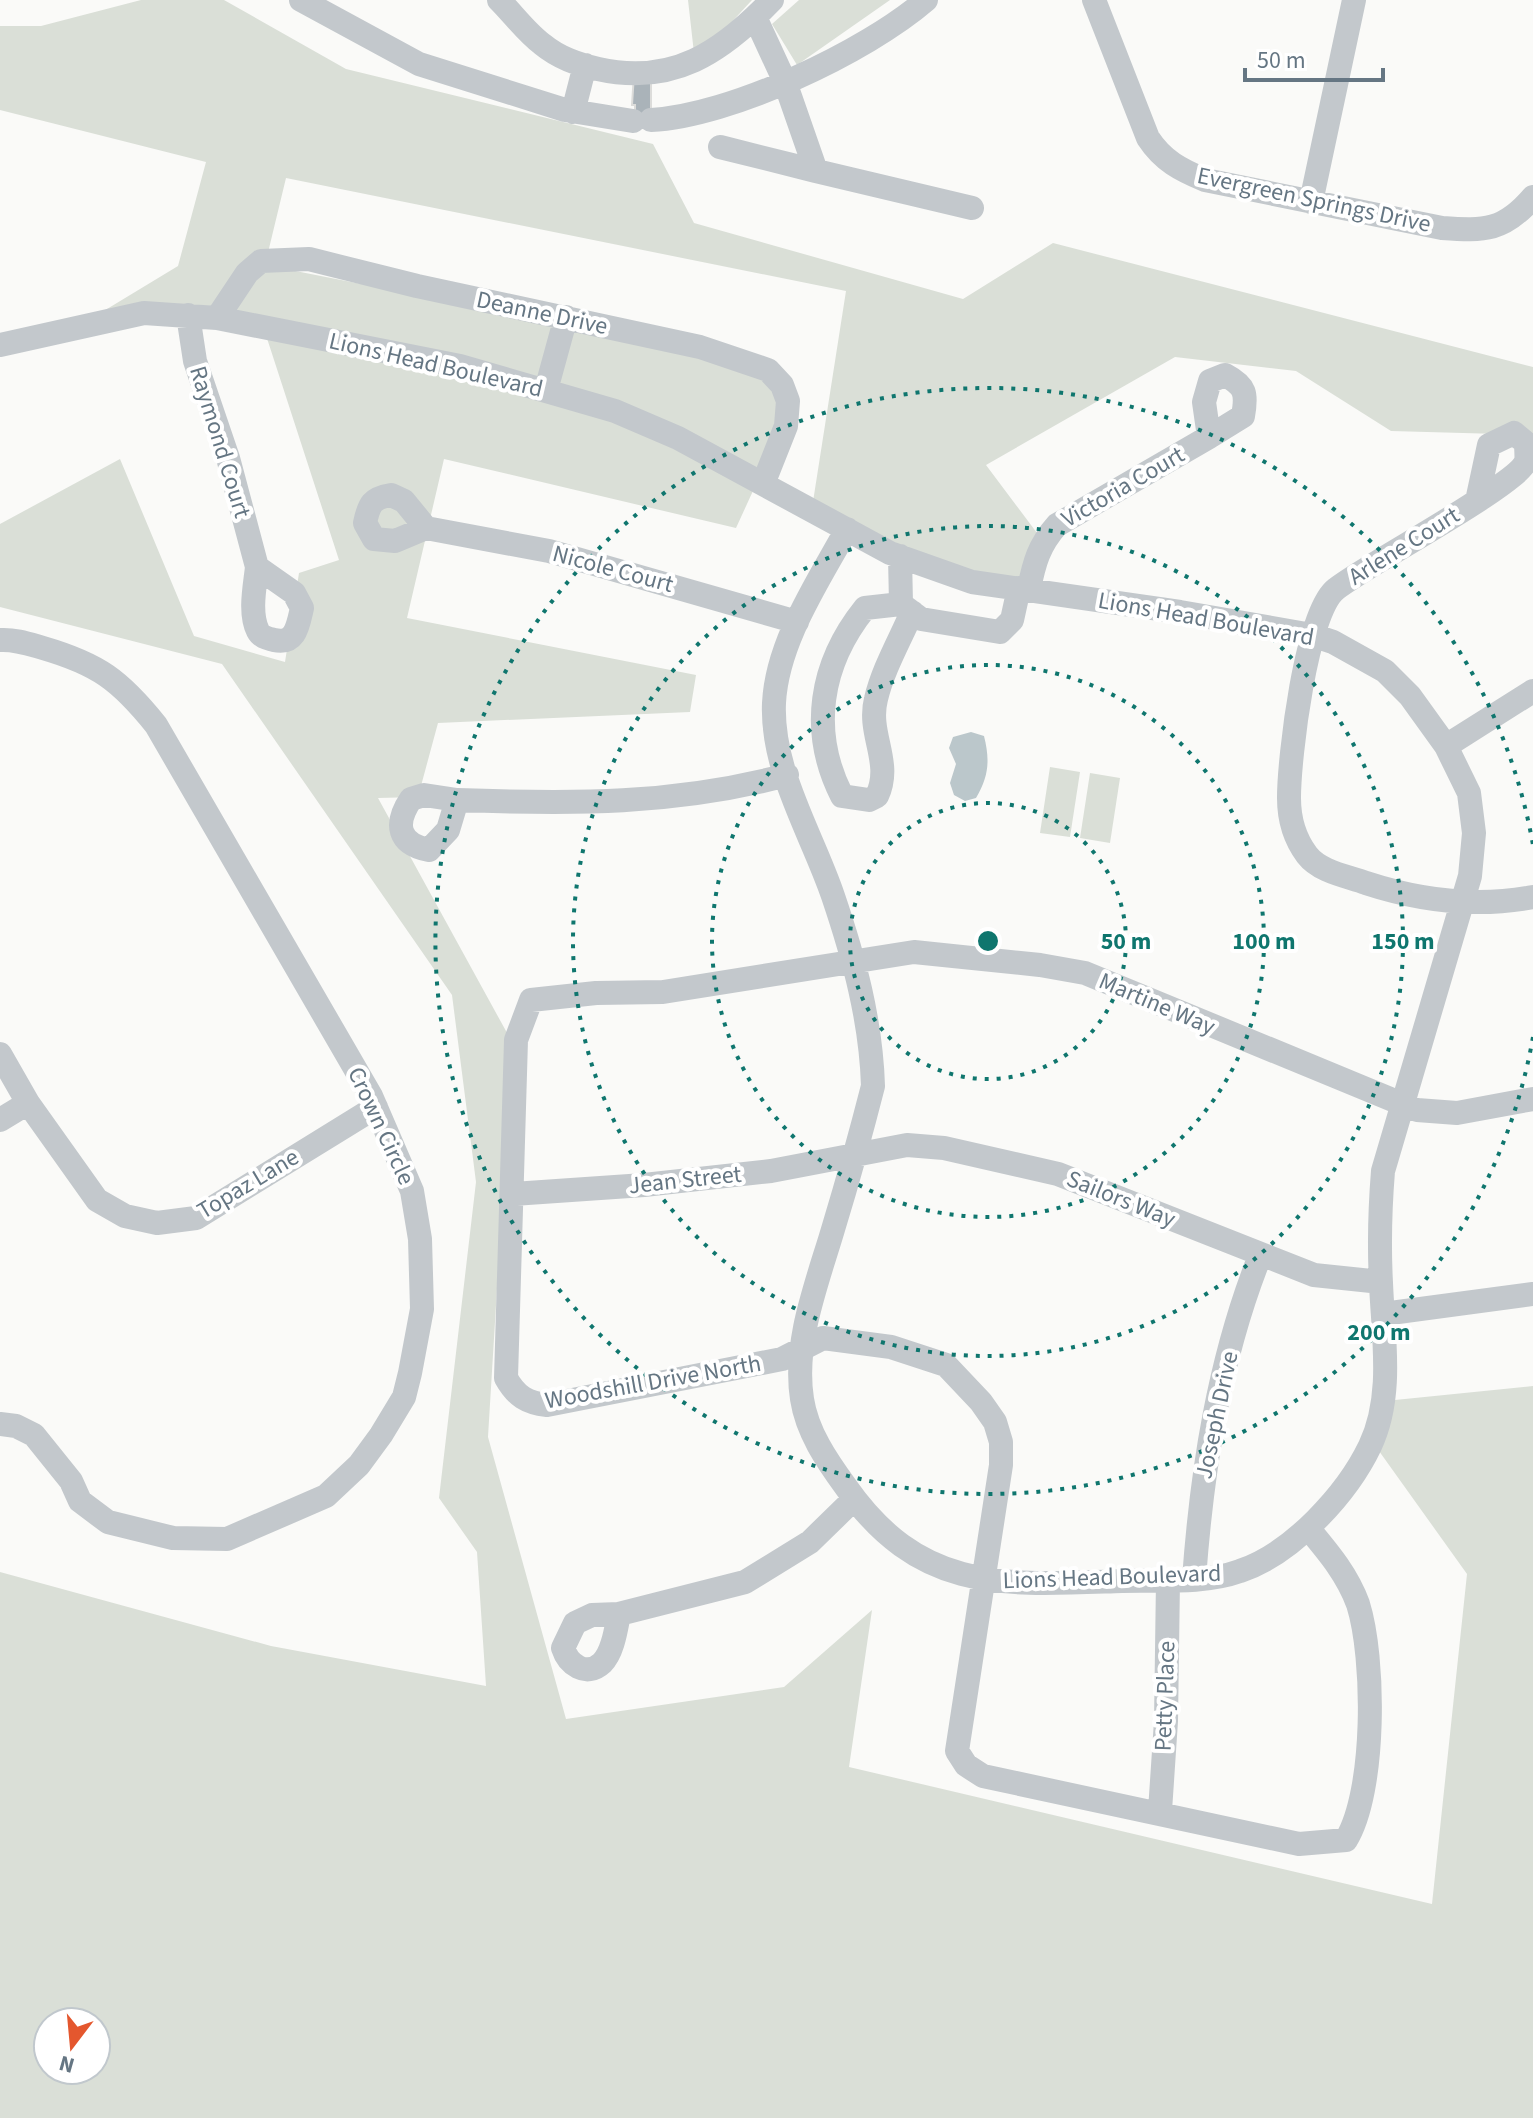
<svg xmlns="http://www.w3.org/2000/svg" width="1533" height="2118" viewBox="0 0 1533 2118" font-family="'Source Sans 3',sans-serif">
<rect width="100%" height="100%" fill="#fafaf8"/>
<path fill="#dadfd7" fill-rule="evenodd" d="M 141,0 L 224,0 L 346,69 L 653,144 L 694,223 L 963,299 L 1053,243 L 1533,367 L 1533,435 L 1391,431 L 1296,371 L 1175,357 L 986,465 L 1043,541 L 1026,588 L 854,532 L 812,508 L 846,291 L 286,178 L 265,265 L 752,361 L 790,410 L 736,528 L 444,459 L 407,618 L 696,675 L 690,712 L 438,723 L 418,797 L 378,798 L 512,1042 L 488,1437 L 566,1719 L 784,1687 L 872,1610 L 849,1767 L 1432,1904 L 1467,1574 L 1374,1444 L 1385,1401 L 1533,1386 L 1533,2118 L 0,2118 L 0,1572 L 271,1646 L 486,1686 L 477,1552 L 439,1498 L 476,1182 L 452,995 L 222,664 L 0,607 L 0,524 L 120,459 L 194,636 L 285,662 L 299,573 L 339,560 L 263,326 L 102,312 L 178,266 L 206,162 L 0,110 L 0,26 L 41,26 ZM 48,2022 L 96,2022 L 96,2070 L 48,2070 Z
M 688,0 L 752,0 L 695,62 Z
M 799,0 L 890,0 L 797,65 L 772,24 Z
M 1050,767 L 1080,772 L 1070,837 L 1040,833 Z
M 1090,773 L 1120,778 L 1110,843 L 1080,838 Z"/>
<path fill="#bbc7cb" d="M 971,732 L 984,736 C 990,760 989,776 976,798 L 965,801 L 954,795 L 950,783 L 956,764 L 949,748 L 953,737 Z"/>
<path fill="#aab3b9" stroke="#dcdcda" stroke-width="2" d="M 634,74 L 651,74 L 651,123 L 635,124 L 635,105 L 632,105 Z"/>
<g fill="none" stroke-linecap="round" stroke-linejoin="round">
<path stroke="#c3c8cc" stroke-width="24" d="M 301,0 L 419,64 L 565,110 L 633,121
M 499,0 C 513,14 526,32 542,44 C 559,58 577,64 598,69 C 673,86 722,52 772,0
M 1094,0 L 1148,138 C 1163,161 1181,170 1205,180 L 1442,228 C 1485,231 1504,231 1533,197
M 755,17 L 785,82 L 816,171 L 972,208
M 573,112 L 585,65
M 651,120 C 730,116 866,52 926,0
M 720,147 L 816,171
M 1311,202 L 1354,0
M 188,315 L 195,361 L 228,458 L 257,567
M 217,318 L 247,273 L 261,261 L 309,259 L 417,286 L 700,347 L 768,370 L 782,385 L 788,401 L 786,426 L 763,484
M 0,345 L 144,313 L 217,318 L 460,366 L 615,411 L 678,438 L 890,553 L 972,582 L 1180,612 L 1312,635 L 1333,642 L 1385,671 L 1410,696 L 1446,746 L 1469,793 L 1474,833 L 1470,876 L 1383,1171 C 1380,1208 1379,1245 1381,1283 C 1383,1336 1394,1396 1370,1446 C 1347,1494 1292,1554 1240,1571 C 1204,1584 1160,1580 1122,1581 C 1006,1585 921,1594 846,1487 C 827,1461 807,1432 802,1399 C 793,1341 818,1281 834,1226 C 848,1180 861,1133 873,1086 C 871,1020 854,958 833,896 C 812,834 771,770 774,703 C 777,642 818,582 847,529
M 1225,375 C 1246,386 1247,394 1243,416 L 1209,437 L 1204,402 L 1210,381 Z
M 546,390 L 566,317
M 391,495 L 404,501 L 426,528 L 395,541 L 374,539 L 365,523 C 369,504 372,498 391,495 Z
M 1477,501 L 1489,445 L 1514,433 L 1526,443 C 1526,448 1527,457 1526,461 C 1518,485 1367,564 1336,589 C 1306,612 1289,758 1289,798 C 1289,818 1295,839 1307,855 C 1320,872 1347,876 1366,883 C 1421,901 1475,908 1533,897
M 426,528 L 549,551 L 797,622
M 900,556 L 901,604 L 921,619 L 1000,632 L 1012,620 L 1019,588
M 257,567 L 294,593 L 302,608 C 298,625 296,645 274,640 C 267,638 261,637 258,631 C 249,613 255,586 257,567 Z
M 1029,589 C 1034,563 1039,545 1057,525 L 1209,437
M 901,604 L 865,608 C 820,664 809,731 842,796 L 869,800 L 877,796 C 893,762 867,734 876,699 C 883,669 900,640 912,612
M 0,640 C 15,639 29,644 43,648 C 98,664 120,680 156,725 L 371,1096 L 412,1191 L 420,1239 L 422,1309 L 410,1373 L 404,1397 L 381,1435 L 359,1465 L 326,1496 L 227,1539 L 173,1538 L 108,1522 L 80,1501 L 71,1481 L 34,1435 L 16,1426 L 0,1424
M 1446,746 L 1533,691
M 424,795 L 457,800 L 448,830 L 429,850 C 398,844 394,824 411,799 Z
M 457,800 C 572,804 674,805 787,775
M 0,1054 L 28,1103 L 97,1200 L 125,1216 L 157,1223 L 196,1218 L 376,1107
M 0,1120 L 28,1103
M 513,1194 L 644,1185 L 771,1171 L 907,1145 L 944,1148 L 1058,1174 L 1314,1275 L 1381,1282
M 1383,1314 L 1533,1294
M 1308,1528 C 1328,1552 1347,1574 1358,1604 C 1375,1658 1376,1791 1346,1840 L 1299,1844 L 983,1776 L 966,1765 L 957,1751 L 1001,1465 L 1001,1442 L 995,1422 L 981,1402 L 946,1365 L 891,1347 L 823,1338 L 782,1359 L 547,1405 C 527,1403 516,1396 506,1378 L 516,1040 L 531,1000 L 596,993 L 663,992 L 914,952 L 1040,965 L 1085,973 L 1417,1110 L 1457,1113 L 1533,1099
M 1194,1579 C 1202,1469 1219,1359 1260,1256
M 619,1614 L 745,1582 L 810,1542 L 854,1499
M 619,1614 C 616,1629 613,1652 602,1663 C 586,1678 568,1664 563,1648 L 575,1623 L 592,1615 Z
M 1160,1811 L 1166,1721 L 1168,1580"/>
</g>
<g fill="none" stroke="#0f766e" stroke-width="4" stroke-dasharray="4 8">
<circle cx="988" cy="941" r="138"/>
<circle cx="988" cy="941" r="276"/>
<circle cx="988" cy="941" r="415"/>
<path d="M1533 1037A553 553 0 1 1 1533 845"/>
</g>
<g text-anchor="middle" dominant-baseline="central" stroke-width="8" stroke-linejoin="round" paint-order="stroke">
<g font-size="24" fill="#657683" stroke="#fff">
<text transform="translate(1314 200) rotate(12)">Evergreen Springs Drive</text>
<text transform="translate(542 313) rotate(12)">Deanne Drive</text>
<text transform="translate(436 365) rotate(13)">Lions Head Boulevard</text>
<text transform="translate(220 442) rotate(73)">Raymond Court</text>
<text transform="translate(1123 487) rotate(-30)">Victoria Court</text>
<text transform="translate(1404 546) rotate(-32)">Arlene Court</text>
<text transform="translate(613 569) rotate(15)">Nicole Court</text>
<text transform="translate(1206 619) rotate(10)">Lions Head Boulevard</text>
<text transform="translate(1157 1004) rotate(23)">Martine Way</text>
<text transform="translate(381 1126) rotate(65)">Crown Circle</text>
<text transform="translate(685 1180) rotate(-6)">Jean Street</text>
<text transform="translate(248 1184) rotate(-31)">Topaz Lane</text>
<text transform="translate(1121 1199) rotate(22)">Sailors Way</text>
<text transform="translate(653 1382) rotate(-10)">Woodshill Drive North</text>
<text transform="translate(1217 1415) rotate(-78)">Joseph Drive</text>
<text transform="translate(1112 1577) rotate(-2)">Lions Head Boulevard</text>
<text transform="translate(1165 1696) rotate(-88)">Petty Place</text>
</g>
</g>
<circle cx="988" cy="941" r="12" fill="#0f766e" stroke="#fff" stroke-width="4"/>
<g font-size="24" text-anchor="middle" font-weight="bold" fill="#0f766e" stroke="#fff" stroke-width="8" stroke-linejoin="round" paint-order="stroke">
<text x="1126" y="949">50 m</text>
<text x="1264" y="949">100 m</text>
<text x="1403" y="949">150 m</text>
<text x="1379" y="1340">200 m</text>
</g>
<g transform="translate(72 2046) rotate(196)"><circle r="38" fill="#ffffff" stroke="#c1c8cd" stroke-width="2"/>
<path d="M0-6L14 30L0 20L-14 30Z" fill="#e4572e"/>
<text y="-12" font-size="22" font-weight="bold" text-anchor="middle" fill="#657683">N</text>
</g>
<path d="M1245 68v12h138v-12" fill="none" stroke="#657683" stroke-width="4"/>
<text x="1257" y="68" font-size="24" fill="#657683" stroke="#ffffff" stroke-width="6" paint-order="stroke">50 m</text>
</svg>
